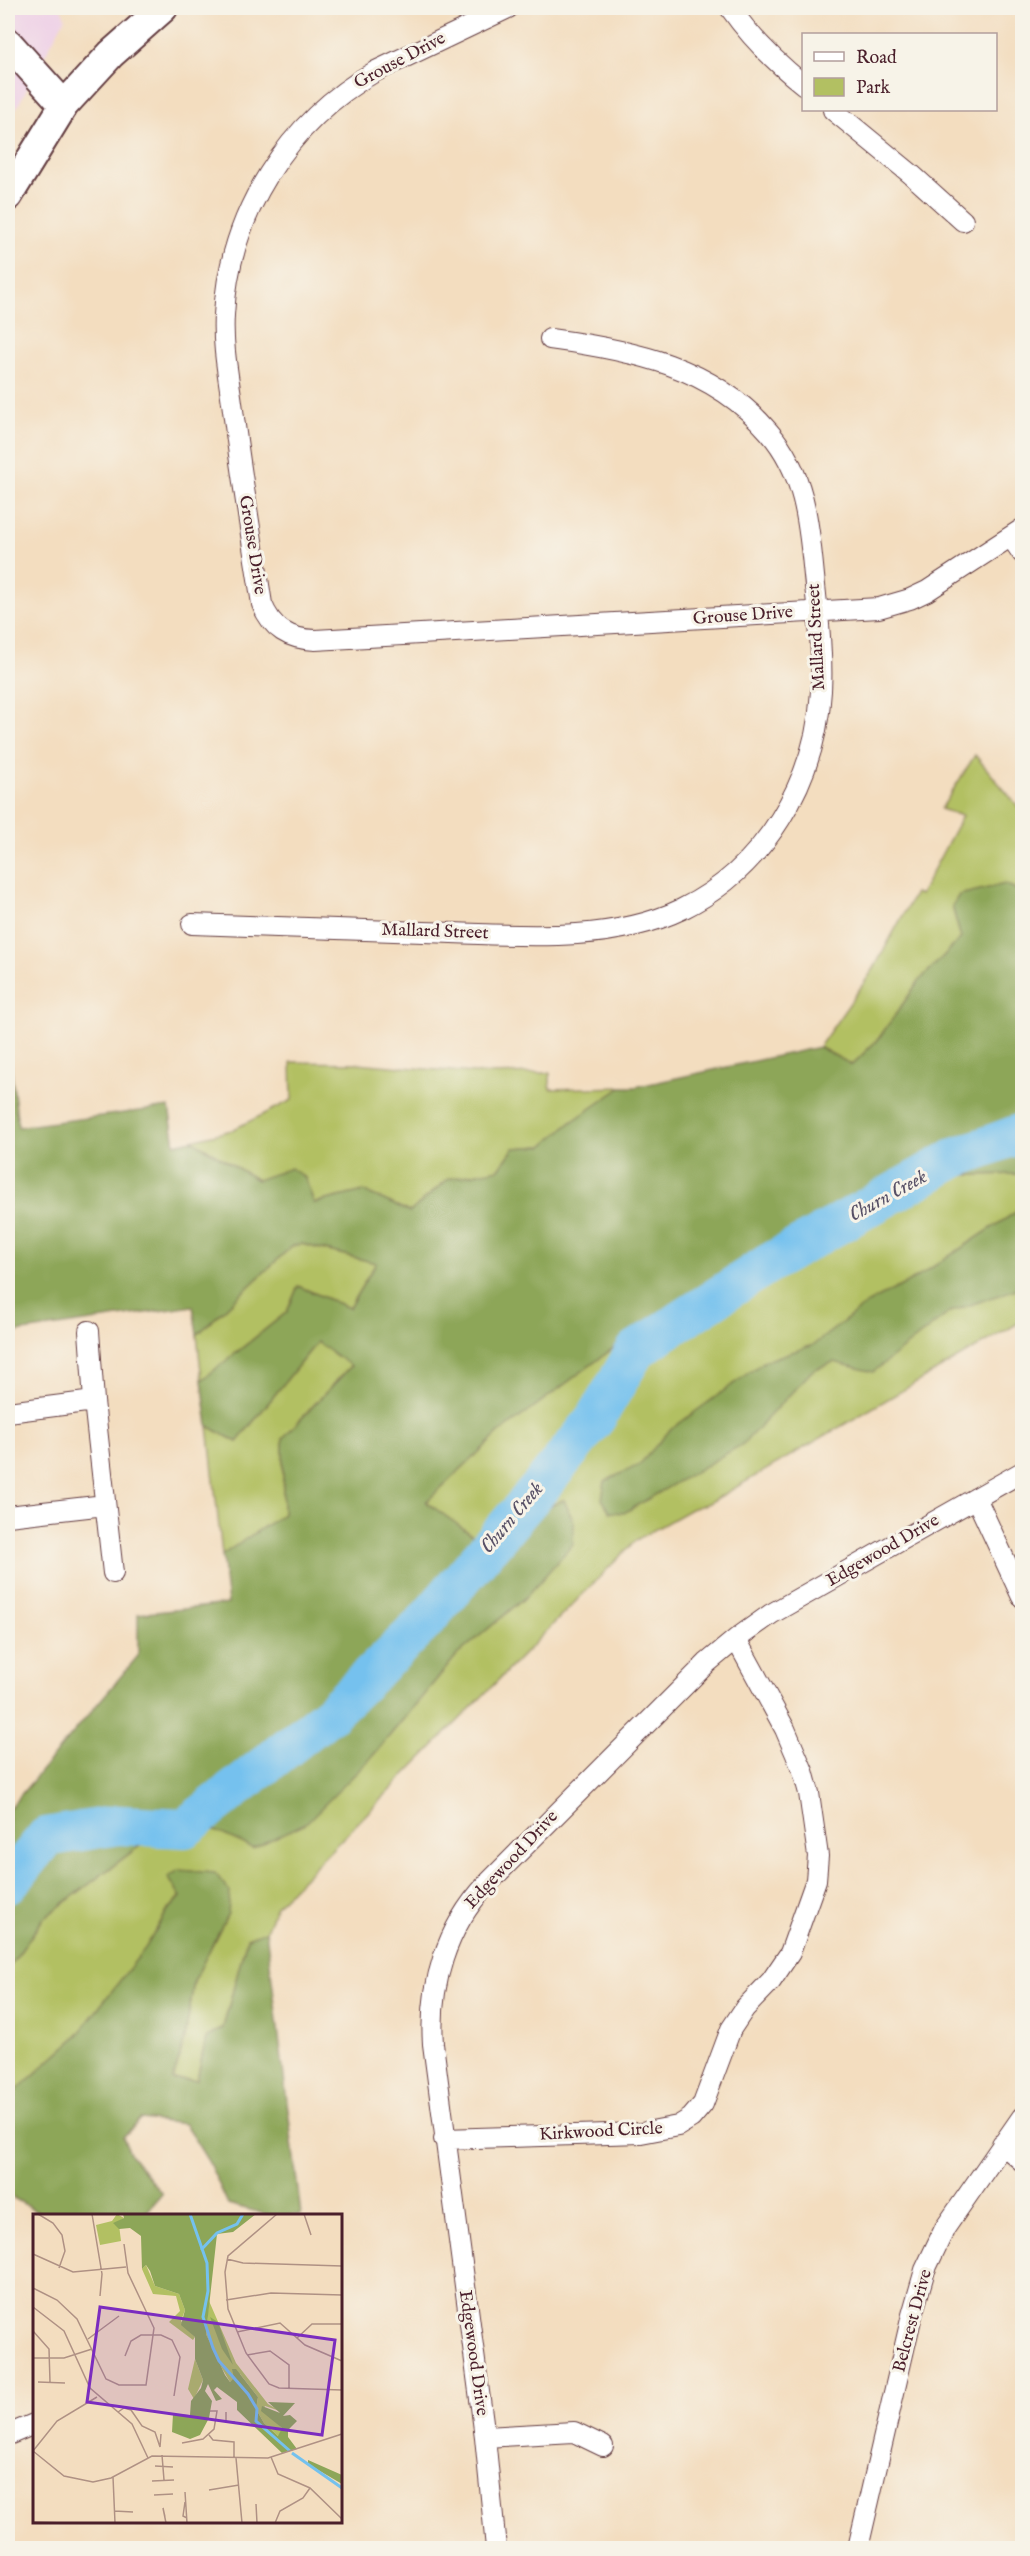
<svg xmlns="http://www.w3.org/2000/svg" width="1030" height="2556" viewBox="0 0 1030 2556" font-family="'IM FELL English',serif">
<rect width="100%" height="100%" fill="#f7f3e8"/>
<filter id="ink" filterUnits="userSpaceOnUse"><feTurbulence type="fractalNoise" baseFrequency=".0167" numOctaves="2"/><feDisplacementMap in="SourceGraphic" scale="12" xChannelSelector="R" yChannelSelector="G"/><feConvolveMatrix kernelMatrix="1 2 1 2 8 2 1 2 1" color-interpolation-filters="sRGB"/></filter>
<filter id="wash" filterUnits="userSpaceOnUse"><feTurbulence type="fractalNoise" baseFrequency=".008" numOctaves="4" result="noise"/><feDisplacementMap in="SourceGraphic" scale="24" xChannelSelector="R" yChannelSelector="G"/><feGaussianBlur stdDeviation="1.35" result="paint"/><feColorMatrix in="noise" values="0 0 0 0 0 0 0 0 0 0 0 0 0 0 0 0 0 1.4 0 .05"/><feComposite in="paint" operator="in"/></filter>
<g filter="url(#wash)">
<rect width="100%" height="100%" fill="#f3ddbf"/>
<path fill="#eed0e7" d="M 8,8 L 61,8 L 65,18 L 8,124 Z"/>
<path fill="#b2c062" stroke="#7e7046" stroke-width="1.5" d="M 975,755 L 1022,811 L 1022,892 L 1005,884 L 952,906 L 961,938 L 919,981 L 879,1038 L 852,1065 L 819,1047 L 873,970 L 915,893 L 920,895 L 962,816 L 941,809 Z
M 291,1062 L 356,1063 L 485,1074 L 550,1073 L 550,1089 L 622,1087 L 570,1123 L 543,1146 L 514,1148 L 499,1169 L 448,1179 L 410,1212 L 364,1191 L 314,1203 L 305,1178 L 257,1180 L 192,1140 L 232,1130 L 292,1100 Z
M 1022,1174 L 1022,1321 L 709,1503 L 691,1509 L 636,1540 L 276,1906 L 266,1931 L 247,1938 L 223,2028 L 206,2038 L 197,2080 L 173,2080 L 185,2038 L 194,1981 L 228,1913 L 181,1896 L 166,1913 L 147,1947 L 77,2036 L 8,2098 L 8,1969 L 43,1919 L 181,1815 L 253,1848 L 370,1759 L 457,1655 L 528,1595 L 563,1500 L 475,1537 L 426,1502 L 499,1433 L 646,1324 L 905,1176 Z
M 301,1244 L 376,1263 L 349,1308 L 298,1286 L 287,1312 L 202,1380 L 197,1335 L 292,1246 Z
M 317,1342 L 351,1365 L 283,1438 L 283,1514 L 222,1555 L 208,1426 L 237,1442 Z"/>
<path fill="#8da658" stroke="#6c6242" stroke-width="1.5" d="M 1005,884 L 1022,892 L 1022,1174 L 905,1176 L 646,1324 L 499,1433 L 426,1502 L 475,1537 L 564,1500 L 574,1523 L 573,1544 L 528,1595 L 457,1655 L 370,1759 L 306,1823 L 253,1848 L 180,1815 L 43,1919 L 8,1969 L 8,1810 L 138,1656 L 138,1614 L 228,1604 L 222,1555 L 283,1514 L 283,1438 L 351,1366 L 317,1342 L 237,1442 L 208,1426 L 202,1380 L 287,1312 L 298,1286 L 349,1308 L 376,1263 L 302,1244 L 292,1246 L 197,1335 L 193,1306 L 17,1332 L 8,1328 L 8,1041 L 18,1127 L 169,1107 L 175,1144 L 192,1140 L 257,1180 L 291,1168 L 305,1178 L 314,1203 L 364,1191 L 410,1212 L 448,1179 L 499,1169 L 514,1148 L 543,1146 L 570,1123 L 622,1087 L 635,1087 L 819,1047 L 852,1065 L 879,1038 L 919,981 L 961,938 L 952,906 L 959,895 Z
M 1022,1208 L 1022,1287 L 950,1312 L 873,1372 L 834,1362 L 813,1370 L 743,1444 L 624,1513 L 610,1512 L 602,1499 L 605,1481 L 639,1465 L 670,1430 L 765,1361 L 813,1345 L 868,1303 L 916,1278 Z
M 179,1870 L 215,1873 L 230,1892 L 228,1913 L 194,1981 L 185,2038 L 173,2080 L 197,2080 L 206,2038 L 223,2028 L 247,1938 L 266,1931 L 301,2215 L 269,2215 L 228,2204 L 208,2161 L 185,2124 L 141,2119 L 123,2137 L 131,2155 L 162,2194 L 144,2215 L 44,2215 L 8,2195 L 8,2128 L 13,2127 L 8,2098 L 77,2036 L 146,1947 L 166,1913 L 181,1897 L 168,1877 Z"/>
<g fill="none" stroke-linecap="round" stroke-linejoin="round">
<path stroke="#74c1ee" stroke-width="40" d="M 8,1884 L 46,1837 L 118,1825 L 185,1828 L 330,1714 L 423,1624 L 548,1478 L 596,1418 L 636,1350 L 768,1264 L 955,1158 L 1022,1133"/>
</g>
</g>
<g filter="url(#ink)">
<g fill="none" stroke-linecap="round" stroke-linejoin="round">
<g stroke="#633c41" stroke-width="22">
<path id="street" d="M 508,8 L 376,71 C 288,121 229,214 224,315 C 222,347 229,379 233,410 C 241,475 252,540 262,604 C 272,629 289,639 315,640 L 879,608 L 910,599 L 927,591 L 1022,529
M 730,8 C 751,38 775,62 804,85
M 833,110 L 911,174 L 963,221
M 1011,537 L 1022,553
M 192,924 C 269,927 346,929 423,932 C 506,934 606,946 682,909 C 764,869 816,781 821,691 C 823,653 818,614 814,576 C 809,524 805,473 769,432 C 713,366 632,350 550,339
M 94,1401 L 113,1573
M 8,1412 L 94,1401 L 89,1331
M 976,1498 L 1022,1597
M 8,1516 L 105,1505
M 444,2139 L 641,2133 L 678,2126 L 691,2118 L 703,2104 L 731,2029 L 745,2008 L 771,1981 L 790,1953 L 816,1880 L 818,1856 L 809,1793 L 803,1771 L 785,1729 L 736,1639
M 1002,2144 L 1022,2161
M 8,2435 L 34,2424
M 485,2437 L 574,2432 L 603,2446
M 496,2548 L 485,2437 L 433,2044 C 429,1985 446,1928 487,1884 L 707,1663 L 736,1639 L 771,1614 L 1022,1472
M 858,2548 L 912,2315 L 925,2270 L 945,2228 L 1022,2117"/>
</g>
<g stroke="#633c41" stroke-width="32">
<path id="secondary" d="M 8,43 L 64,105
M 8,196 L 64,105 L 111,54 L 163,8"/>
</g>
<use href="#street" stroke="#fff" stroke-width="20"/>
<use href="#secondary" stroke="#fff" stroke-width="28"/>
</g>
</g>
<g text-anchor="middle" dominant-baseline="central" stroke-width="6" stroke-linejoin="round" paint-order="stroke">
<g font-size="18" fill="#4a1f2b" stroke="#f7f3e8">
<text transform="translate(400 61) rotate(-28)">Grouse Drive</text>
<text transform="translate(252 545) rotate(81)">Grouse Drive</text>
<text transform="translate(743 616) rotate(-4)">Grouse Drive</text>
<text transform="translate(817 637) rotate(-93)">Mallard Street</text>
<text transform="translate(435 932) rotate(2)">Mallard Street</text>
<text transform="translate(883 1551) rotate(-30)">Edgewood Drive</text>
<text transform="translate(512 1860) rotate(-47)">Edgewood Drive</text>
<text transform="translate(601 2132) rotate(-3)">Kirkwood Circle</text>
<text transform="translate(913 2321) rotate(-75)">Belcrest Drive</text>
<text transform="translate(473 2353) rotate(82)">Edgewood Drive</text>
</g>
<g font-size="20" font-style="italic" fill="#575066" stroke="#f7f3e8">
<text transform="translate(888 1196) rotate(-29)">Churn Creek</text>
<text transform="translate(512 1518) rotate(-50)">Churn Creek</text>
</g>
</g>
<g transform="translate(33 2214)">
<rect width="309" height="309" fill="#f3ddbf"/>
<path d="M 84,0 L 91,4 L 81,10 L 86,11 L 88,27 L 67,31 L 63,11 L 79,7 ZM 113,51 L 122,72 L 146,80 L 152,96 L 148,107 L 162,123 L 160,126 L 136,108 L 147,97 L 143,82 L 120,80 L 109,55 ZM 176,87 L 203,149 L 235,190 L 247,197 L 232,192 L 230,196 L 249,214 L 249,221 L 245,222 L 231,209 L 223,195 L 225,183 L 207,160 L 197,168 L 184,146 L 173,120 ZM 162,145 L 170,166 L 161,185 L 155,175 Z" fill="#b2c062"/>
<path d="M 90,0 L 223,0 L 200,18 L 184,20 L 173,120 L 192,161 L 197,168 L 201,164 L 199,155 L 203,155 L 225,183 L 223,195 L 231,209 L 245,222 L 249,214 L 228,197 L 229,192 L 247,199 L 235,188 L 262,189 L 250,202 L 257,201 L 264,207 L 255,216 L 255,223 L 264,235 L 249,239 L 204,196 L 204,188 L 184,173 L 181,176 L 189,185 L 183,187 L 175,170 L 172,177 L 179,187 L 176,204 L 167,221 L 157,225 L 139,218 L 140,200 L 157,201 L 158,187 L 168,174 L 170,166 L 162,145 L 162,123 L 148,111 L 152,96 L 146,80 L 122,72 L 117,57 L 113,51 L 109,55 L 108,22 L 97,14 L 86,15 L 80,9 L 91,4 ZM 177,103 L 185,108 L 200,151 L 189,135 ZM 275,246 L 309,261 L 309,270 L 275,250 Z" fill="#8da658"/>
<path fill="none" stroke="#74c1ee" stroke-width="3" d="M 157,0 L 174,49 L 175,77 L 170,103 L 180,134 L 186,147 L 215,180 L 224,195 L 223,207 L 257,237M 168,36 L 184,19 L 204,10 L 210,0M 259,239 L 309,274"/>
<path fill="none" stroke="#af9184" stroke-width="1.5" d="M 5,0 L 20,9 L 29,21 L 32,37 L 26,54M 59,0 L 69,60 L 67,82M 244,0 L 195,42 L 192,58 L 195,95 L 213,139 L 236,170 L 246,174 L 309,176M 271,0 L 278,21M 0,40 L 40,58 L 93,53M 194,45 L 210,49 L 309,52M 0,74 L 24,86 L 44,105 L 73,165 L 86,171 L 113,171 L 121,114 L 95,59 L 91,30M 193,86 L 238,79 L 309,81M 0,93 L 31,117 L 57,174 L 99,210 L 115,244M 0,117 L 16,135 L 17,168M 204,118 L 247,109 L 272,131 L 309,147M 264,124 L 279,110 L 309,110M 55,125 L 86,102M 214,141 L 237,137 L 256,151 L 256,175M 92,142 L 98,127 L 108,121 L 128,121 L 139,126 L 147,143 L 141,182M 0,144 L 31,144 L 59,135M 5,168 L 32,169M 85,198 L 91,194 L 98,196 L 109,212 L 122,218 L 127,233 L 128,220M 193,198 L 193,208 L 202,208M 176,221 L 180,226 L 201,228 L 201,244M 149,229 L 170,225 L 181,215 L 184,197 L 177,197M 0,237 L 24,207 L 64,183M 0,237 L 31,262 L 60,268 L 78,264 L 119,242 L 235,244 L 309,220M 129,241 L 131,266M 238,243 L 245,260 L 277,274 L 309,305M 203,244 L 209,309M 122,252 L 140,253M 80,263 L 82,309M 119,267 L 141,266M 176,276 L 206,271M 152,278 L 154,309M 121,281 L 140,280M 152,288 L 150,302 L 154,304M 223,290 L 224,309M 81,297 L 100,298M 132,303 L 130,294 L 133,309M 0,308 L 32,309M 242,309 L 247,297 L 270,284 L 277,274"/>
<path fill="#7b2cbf" fill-opacity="0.15" stroke="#7b2cbf" stroke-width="3" d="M 67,93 L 302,126 L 289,221 L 54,188 Z"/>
<rect width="309" height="309" fill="none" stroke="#4a1f2b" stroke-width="3"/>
</g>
<rect width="1030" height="2556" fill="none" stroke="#f7f3e8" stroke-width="30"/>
<rect x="802" y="33" width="195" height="78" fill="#f7f3e8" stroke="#b29e9c" stroke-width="1.5"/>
<rect x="814" y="52" width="30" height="9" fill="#ffffff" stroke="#b29e9c" stroke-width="1.5"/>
<text x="856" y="63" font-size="18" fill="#4a1f2b">Road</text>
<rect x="814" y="78" width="30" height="18" fill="#b2c062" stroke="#b29e9c" stroke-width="1.5"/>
<text x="856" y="93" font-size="18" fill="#4a1f2b">Park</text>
</svg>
